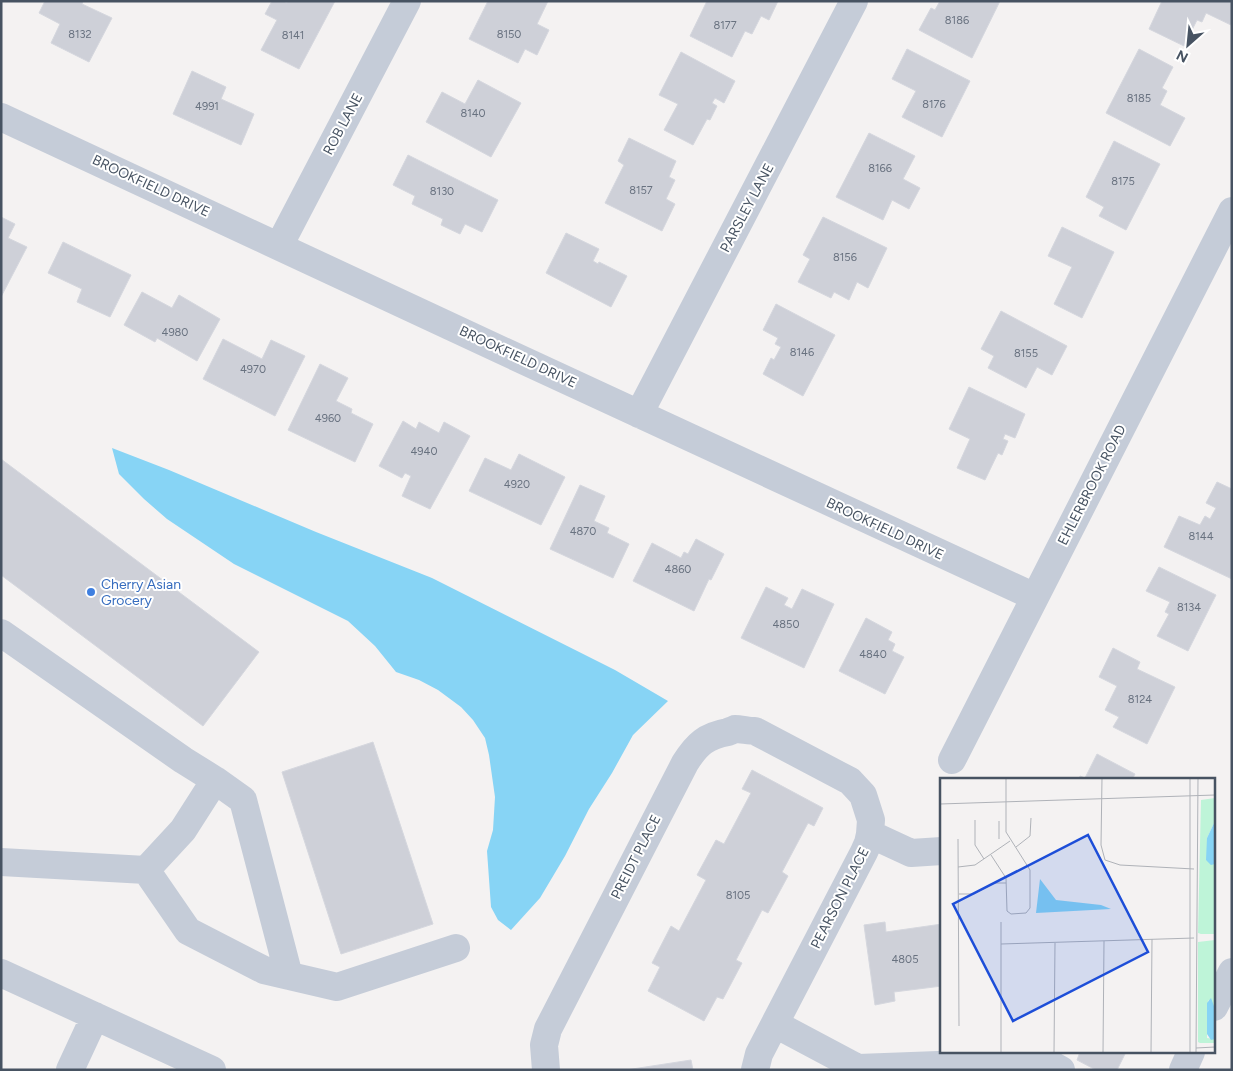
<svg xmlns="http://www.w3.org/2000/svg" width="1233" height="1071" viewBox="0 0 1233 1071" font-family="Figtree,sans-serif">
<rect width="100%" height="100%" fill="#f4f2f2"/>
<path fill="#87d4f5" d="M 112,448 L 169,470 L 316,532 L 432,578 L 615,670 L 668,701 L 633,735 L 612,773 L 589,809 L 565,856 L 540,898 L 511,930 L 498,920 L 491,907 L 487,851 L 493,830 L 495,797 L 489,755 L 485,738 L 473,720 L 461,707 L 438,690 L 419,680 L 396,672 L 375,646 L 348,621 L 234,564 L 167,519 L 144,499 L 119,474 Z"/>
<path fill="#ced0d8" stroke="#d5d7de" d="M 45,1 L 83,1 L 82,4 L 112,18 L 89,62 L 51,43 L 60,24 L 39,13 Z
M 272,1 L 283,1 L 287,3 L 287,1 L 335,1 L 299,69 L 261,50 L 277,20 L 265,14 Z
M 488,1 L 548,1 L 537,24 L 549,30 L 537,55 L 525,49 L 518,63 L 469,39 Z
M 707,1 L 778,1 L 769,20 L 761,16 L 752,34 L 745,31 L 732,57 L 690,36 Z
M 940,1 L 1000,1 L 972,58 L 919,30 L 931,8 L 935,10 Z
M 1162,1 L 1232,1 L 1232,25 L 1231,25 L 1206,13 L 1202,22 L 1197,20 L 1184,46 L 1149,29 Z
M 907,49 L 970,81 L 942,137 L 902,117 L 916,91 L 892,79 Z
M 1139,49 L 1173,67 L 1162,88 L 1167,91 L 1160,105 L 1185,118 L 1170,146 L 1106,113 Z
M 681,52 L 735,81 L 724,103 L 715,98 L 712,103 L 717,106 L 710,120 L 707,119 L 693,145 L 664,130 L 678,104 L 659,95 Z
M 192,71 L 226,87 L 221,99 L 254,114 L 241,145 L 173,114 Z
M 478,80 L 521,103 L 491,157 L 426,122 L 442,92 L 465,104 Z
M 869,133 L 915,156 L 903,179 L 920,188 L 909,209 L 892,200 L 883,220 L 836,197 Z
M 629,138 L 676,161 L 669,177 L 675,180 L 666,199 L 675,204 L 662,231 L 605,203 L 624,165 L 618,161 Z
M 1114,141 L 1160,164 L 1126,230 L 1099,216 L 1104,207 L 1086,197 Z
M 408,155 L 498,200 L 482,232 L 465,224 L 460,234 L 441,225 L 443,219 L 412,204 L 415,196 L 393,185 Z
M 1,217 L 15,224 L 8,238 L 27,247 L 1,297 Z
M 823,217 L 887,248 L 868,288 L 857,282 L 849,300 L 834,292 L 831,298 L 798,282 L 810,259 L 803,255 Z
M 1062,227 L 1114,252 L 1082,318 L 1054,304 L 1072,267 L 1048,256 Z
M 566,233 L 599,249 L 593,261 L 598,264 L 599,262 L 627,276 L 611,307 L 546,273 Z
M 63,242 L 131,275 L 110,317 L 77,302 L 82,289 L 48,273 Z
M 142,292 L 172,308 L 179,295 L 220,319 L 197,361 L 157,338 L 155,342 L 124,325 Z
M 776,304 L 835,335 L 803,396 L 763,374 L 771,358 L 774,360 L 781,347 L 775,344 L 778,338 L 763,330 Z
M 1001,311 L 1067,346 L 1052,375 L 1037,367 L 1026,388 L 988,368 L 994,356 L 981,349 Z
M 223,339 L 262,359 L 271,340 L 305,356 L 275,416 L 203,379 Z
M 320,364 L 348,378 L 336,401 L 352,409 L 351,413 L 373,424 L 355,462 L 288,430 Z
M 969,387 L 1025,414 L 1015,438 L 1005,434 L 1003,439 L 1008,441 L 1002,455 L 998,453 L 985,480 L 957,468 L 970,439 L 949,429 Z
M 403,421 L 416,429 L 419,422 L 439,433 L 444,422 L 470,436 L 430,509 L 402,496 L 411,476 L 405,473 L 402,478 L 379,466 Z
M 519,454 L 565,477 L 541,525 L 469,491 L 485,458 L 511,470 Z
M 1,459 L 259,652 L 203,726 L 1,575 Z
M 1217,482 L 1232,489 L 1232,579 L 1164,547 L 1179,516 L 1200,525 L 1205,516 L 1210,519 L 1216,508 L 1206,503 Z
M 580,485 L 605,496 L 594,521 L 609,528 L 607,533 L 629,544 L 613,578 L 550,549 Z
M 696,539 L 724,554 L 711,580 L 709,579 L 694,611 L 633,581 L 652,543 L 681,558 L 684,552 L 688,554 Z
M 1159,567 L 1216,595 L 1188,651 L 1157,636 L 1169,614 L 1165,612 L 1170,602 L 1146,591 Z
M 766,587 L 788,598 L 784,605 L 792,609 L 802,589 L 834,604 L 804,668 L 741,638 Z
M 866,618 L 892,632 L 888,640 L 895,644 L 892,651 L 904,657 L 885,694 L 839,671 Z
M 1113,648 L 1140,662 L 1137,669 L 1175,687 L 1147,744 L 1113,727 L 1119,717 L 1105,710 L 1117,686 L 1099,677 Z
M 373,742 L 433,924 L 341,954 L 282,772 Z
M 1097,754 L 1135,774 L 1132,780 L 1079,780 L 1080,776 L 1085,778 Z
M 752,770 L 823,808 L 814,826 L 808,823 L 782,872 L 788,876 L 768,913 L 762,910 L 736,960 L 742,963 L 723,999 L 717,997 L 704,1021 L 648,991 L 660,967 L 652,963 L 671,926 L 679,931 L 706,880 L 697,875 L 716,840 L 724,844 L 751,793 L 742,789 Z
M 885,922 L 886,932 L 942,924 L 942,986 L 894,992 L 895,1001 L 875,1005 L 864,925 Z
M 1080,1052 L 1126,1052 L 1117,1070 L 1096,1070 L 1077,1060 Z
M 691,1060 L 693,1070 L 626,1070 Z"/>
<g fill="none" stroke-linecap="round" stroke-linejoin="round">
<path stroke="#c5ccd8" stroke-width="28" d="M 1,117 C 346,277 689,439 1035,597
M 279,246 L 407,1
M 639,414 L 854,1
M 1,633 L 183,760 L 215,780 L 183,830 L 146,870 L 1,862
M 952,760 L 1232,211
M 215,780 L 243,800 L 289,976
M 870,834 L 911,853 L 942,851
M 146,870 L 188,931 L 264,970 L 337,987 L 456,948
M 1,973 L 212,1070
M 1214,1007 L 1232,972
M 775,1024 L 858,1068 L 1045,1061 L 1061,1070
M 70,1070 L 95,1016
M 546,1070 L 544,1045 L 548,1029 L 685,763 C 697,744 706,736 728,732 C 730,731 733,730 735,729 C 741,729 749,731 755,731 L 850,781 L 863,795 L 871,820 L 870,834 L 868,843 L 864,852 L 759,1054 L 755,1070
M 1183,1070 L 1191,1052"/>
</g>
<circle fill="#3f7fe0" stroke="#fff" stroke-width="2" cx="91" cy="592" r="5"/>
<g text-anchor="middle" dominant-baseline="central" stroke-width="4" stroke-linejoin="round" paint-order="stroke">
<g font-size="11" fill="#697280">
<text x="957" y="20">8186</text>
<text x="725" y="25">8177</text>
<text x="80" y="34">8132</text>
<text x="509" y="34">8150</text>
<text x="293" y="35">8141</text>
<text x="1139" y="98">8185</text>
<text x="934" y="104">8176</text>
<text x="207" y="106">4991</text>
<text x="473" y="113">8140</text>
<text x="880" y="168">8166</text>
<text x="1123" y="181">8175</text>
<text x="641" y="190">8157</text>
<text x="442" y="191">8130</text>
<text x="845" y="257">8156</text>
<text x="175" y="332">4980</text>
<text x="802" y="352">8146</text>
<text x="1026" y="353">8155</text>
<text x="253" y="369">4970</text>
<text x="328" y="418">4960</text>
<text x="424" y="451">4940</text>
<text x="517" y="484">4920</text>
<text x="583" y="531">4870</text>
<text x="1201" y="536">8144</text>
<text x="678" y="569">4860</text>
<text x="1189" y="607">8134</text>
<text x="786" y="624">4850</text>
<text x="873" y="654">4840</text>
<text x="1140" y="699">8124</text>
<text x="738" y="895">8105</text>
<text x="905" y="959">4805</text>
</g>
<g font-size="14" fill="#475362" stroke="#fff">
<text transform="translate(343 124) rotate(-62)">ROB LANE</text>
<text transform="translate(151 186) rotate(25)">BROOKFIELD DRIVE</text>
<text transform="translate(747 208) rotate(-62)">PARSLEY LANE</text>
<text transform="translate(518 357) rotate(25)">BROOKFIELD DRIVE</text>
<text transform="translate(1092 485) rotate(-63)">EHLERBROOK ROAD</text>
<text transform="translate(885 529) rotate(25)">BROOKFIELD DRIVE</text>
<text transform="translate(636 857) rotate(-63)">PREIDT PLACE</text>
<text transform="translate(840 898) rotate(-63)">PEARSON PLACE</text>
</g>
<g font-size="14" fill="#366cbe" stroke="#fff" text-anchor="start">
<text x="101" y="584">Cherry Asian<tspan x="101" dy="16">Grocery</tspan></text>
</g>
</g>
<g transform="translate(940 778)">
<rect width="275" height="275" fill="#f4f2f2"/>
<path d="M 275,20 L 275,43 L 267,60 L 275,86 L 275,156 L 261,156 L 258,155 L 261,22 ZM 275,162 L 275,231 L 268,222 L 267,256 L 267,260 L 275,261 L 275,265 L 260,265 L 258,264 L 258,164 Z" fill="#bef4d8"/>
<path d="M 275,43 L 275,86 L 271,87 L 266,82 L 267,60 ZM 100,101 L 116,122 L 161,127 L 171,131 L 96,135 ZM 271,220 L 275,231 L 275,261 L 271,262 L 267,256 L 267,225 Z" fill="#87d4f5"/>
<path fill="none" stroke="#afb2b8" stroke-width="1" d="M 162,0 L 161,67 L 165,82 L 180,87 L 254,91M 250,0 L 250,275M 0,26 L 275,17M 35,42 L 35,67 L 44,81M 18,61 L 19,248M 59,61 L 59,43M 76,69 L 90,58 L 91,40M 51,77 L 66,100 L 67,133 L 71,136 L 86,135 L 90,130 L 90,92 L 66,54 L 66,0M 18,89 L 35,87 L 70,63M 19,116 L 34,116 L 54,105 L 66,105M 61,166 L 254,160M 256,270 L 275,269M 61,275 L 61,144M 114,275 L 115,165M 163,275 L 164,163M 211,275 L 212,161M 256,275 L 258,0"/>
<path fill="#1d4ed8" fill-opacity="0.15" stroke="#1d4ed8" stroke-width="2.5" d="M 148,57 L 208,174 L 73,243 L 13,126 Z"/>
<rect width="275" height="275" fill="none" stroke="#475362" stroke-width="2.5"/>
</g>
<rect width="1233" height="1071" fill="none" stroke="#475362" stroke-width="5"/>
<g transform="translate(1188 45) rotate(207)" stroke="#ffffff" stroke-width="4" paint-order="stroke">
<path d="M0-4L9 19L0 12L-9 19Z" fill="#475362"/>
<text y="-8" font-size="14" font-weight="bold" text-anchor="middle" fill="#475362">N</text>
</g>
</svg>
